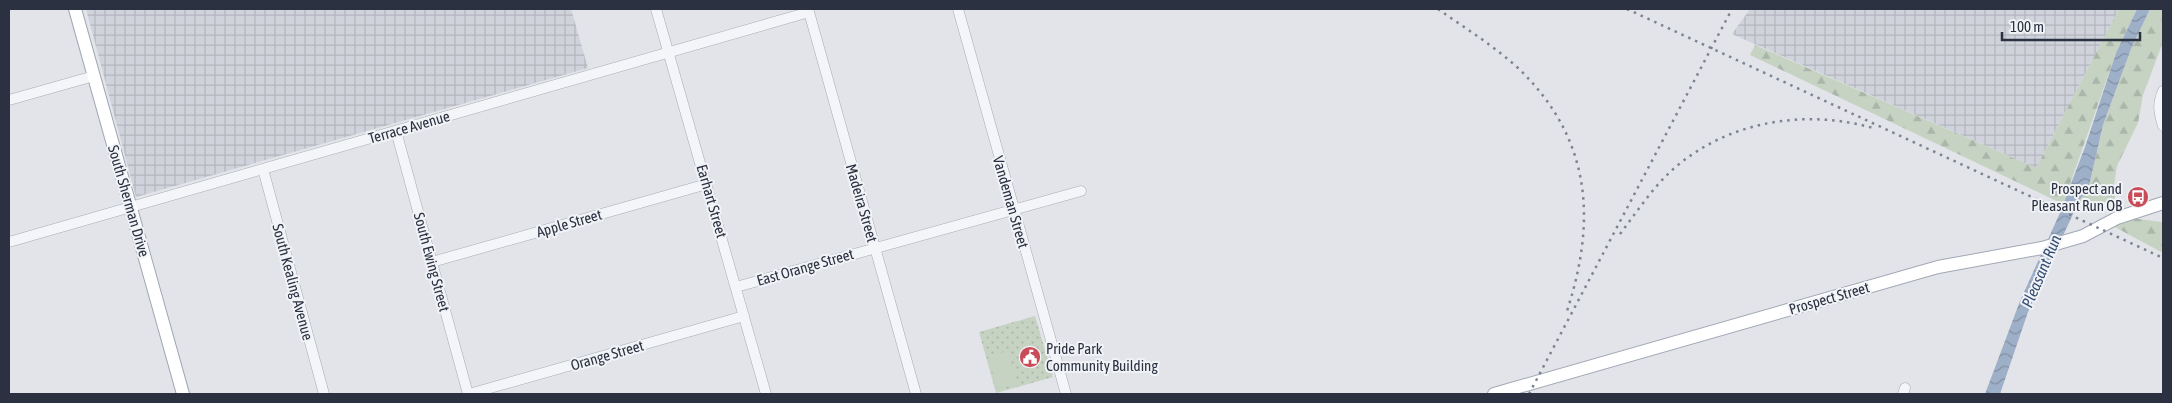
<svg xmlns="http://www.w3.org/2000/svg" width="2172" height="403" viewBox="0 0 2172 403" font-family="'Asap Condensed',sans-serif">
<defs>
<pattern id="industrial-grid" width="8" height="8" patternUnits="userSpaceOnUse" patternTransform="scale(1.25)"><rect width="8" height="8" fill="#d0d3db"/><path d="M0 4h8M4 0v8" fill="none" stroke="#b3b6bd"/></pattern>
<pattern id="grass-dots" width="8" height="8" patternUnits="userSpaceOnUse" patternTransform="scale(1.25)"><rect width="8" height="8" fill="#c6d3c3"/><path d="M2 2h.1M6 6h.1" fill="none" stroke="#aab6a9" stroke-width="1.8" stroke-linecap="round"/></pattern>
<pattern id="forest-firs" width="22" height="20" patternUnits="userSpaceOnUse" patternTransform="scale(1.25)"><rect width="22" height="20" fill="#c6d3c3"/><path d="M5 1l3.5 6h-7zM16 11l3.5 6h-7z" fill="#aab6a9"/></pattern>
<pattern id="water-waves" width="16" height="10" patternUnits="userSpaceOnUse" patternTransform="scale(1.25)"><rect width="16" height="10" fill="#9eb0c8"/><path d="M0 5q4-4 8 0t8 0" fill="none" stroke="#8190a4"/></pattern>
</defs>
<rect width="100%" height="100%" fill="#e2e4e9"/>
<path fill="url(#industrial-grid)" d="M 86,9 L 571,9 L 588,68 L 136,197 Z
M 1750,9 L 2119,9 L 2036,168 L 1732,34 Z"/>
<path fill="url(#grass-dots)" d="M 1035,316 L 1053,377 L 996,393 L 979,332 Z"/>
<path fill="url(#forest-firs)" d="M 2119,9 L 2137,9 L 2116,53 L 2063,204 L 1750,55 L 1755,45 L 2036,168 Z
M 2150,9 L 2163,9 L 2163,42 L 2143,95 L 2138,123 L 2117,166 L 2114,185 L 2115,199 L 2088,207 L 2079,201 L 2089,186 L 2103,125 L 2131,49 Z
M 2130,218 L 2162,222 L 2163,253 L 2113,226 Z"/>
<path fill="#c6d3c3" d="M 1008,351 L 1017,384 L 997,389 L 988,356 Z"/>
<path fill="url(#water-waves)" d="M 2137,9 L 2150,9 L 2131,49 L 2103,125 L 2089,186 L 2079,201 L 2028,312 L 2000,394 L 1985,394 L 2020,301 L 2059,215 L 2085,147 L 2116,53 Z"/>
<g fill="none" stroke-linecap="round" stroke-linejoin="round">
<g stroke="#a7abb3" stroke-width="11">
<path id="minor" d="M 656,9 L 766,394
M 958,9 L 1066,394
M 2163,91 C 2157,104 2159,113 2163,126
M 9,100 L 94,76
M 396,131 L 468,394
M 263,169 L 324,394
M 9,242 L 809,12 L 916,394
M 432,262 L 707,184
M 736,287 L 1081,191
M 469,394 L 744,316
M 1903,394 L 1905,388"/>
</g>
<g stroke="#a1a8b5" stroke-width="14">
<path id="major" d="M 75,9 L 183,394
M 1494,394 L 1938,267 L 2042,248 L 2083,236 L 2117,218 L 2163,203"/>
</g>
<use href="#minor" stroke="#f4f5f8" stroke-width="10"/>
<use href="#major" stroke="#fff" stroke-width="12"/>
<path stroke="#7c8392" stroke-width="2.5" stroke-dasharray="2.5 5" stroke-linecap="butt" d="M 1438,9 C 1465,28 1494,46 1518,68 C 1591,138 1597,219 1567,311
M 1627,9 L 2163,258
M 1620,234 C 1636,213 1651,190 1670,172 C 1724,122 1803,108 1873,128
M 1529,394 L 1732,9"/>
</g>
<defs>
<g id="bus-disc" transform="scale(1.125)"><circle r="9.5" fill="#c84d59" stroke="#f1f3f7"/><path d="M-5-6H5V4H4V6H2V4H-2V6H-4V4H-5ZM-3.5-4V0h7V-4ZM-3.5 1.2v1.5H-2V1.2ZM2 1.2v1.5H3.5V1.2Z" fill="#fff"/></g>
<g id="civic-disc" transform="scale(1.125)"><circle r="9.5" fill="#c84d59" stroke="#f1f3f7"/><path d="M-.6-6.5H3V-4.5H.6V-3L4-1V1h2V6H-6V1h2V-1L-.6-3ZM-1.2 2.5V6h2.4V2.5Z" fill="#fff"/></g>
</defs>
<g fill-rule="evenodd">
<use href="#bus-disc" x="2138" y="197"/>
<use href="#civic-disc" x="1030" y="357"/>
</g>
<g text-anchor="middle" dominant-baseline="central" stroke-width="4" stroke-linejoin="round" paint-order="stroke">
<g font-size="15" fill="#2b3141" stroke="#f1f3f7">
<text transform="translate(409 127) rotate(-16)">Terrace Avenue</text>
<text transform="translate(129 201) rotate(74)">South Sherman Drive</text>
<text transform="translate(712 201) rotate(74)">Earhart Street</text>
<text transform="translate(1011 202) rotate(74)">Vandeman Street</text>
<text transform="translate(862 203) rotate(74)">Madeira Street</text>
<text transform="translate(569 223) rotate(-16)">Apple Street</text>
<text transform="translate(432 262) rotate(75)">South Ewing Street</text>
<text transform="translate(805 267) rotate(-16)">East Orange Street</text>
<text transform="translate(293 282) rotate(75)">South Kealing Avenue</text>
<text transform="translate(1829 298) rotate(-16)">Prospect Street</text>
<text transform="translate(607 355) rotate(-16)">Orange Street</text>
</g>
<g font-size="15" fill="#2b3141" stroke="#f1f3f7" text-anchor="end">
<text x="2122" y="188">Prospect and<tspan x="2122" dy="17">Pleasant Run OB</tspan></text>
<text x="1046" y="348" text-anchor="start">Pride Park<tspan x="1046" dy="17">Community Building</tspan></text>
</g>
<g font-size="16" font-style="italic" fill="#364e73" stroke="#f1f3f7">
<text transform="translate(2041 271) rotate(-67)">Pleasant Run</text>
</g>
</g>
<rect width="2172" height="403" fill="none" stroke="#2b3141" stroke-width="20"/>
<path d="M2002 32v8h138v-8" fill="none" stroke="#2b3141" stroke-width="2.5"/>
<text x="2010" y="32" font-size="15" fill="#2b3141" stroke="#f1f3f7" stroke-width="4" paint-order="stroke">100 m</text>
</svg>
